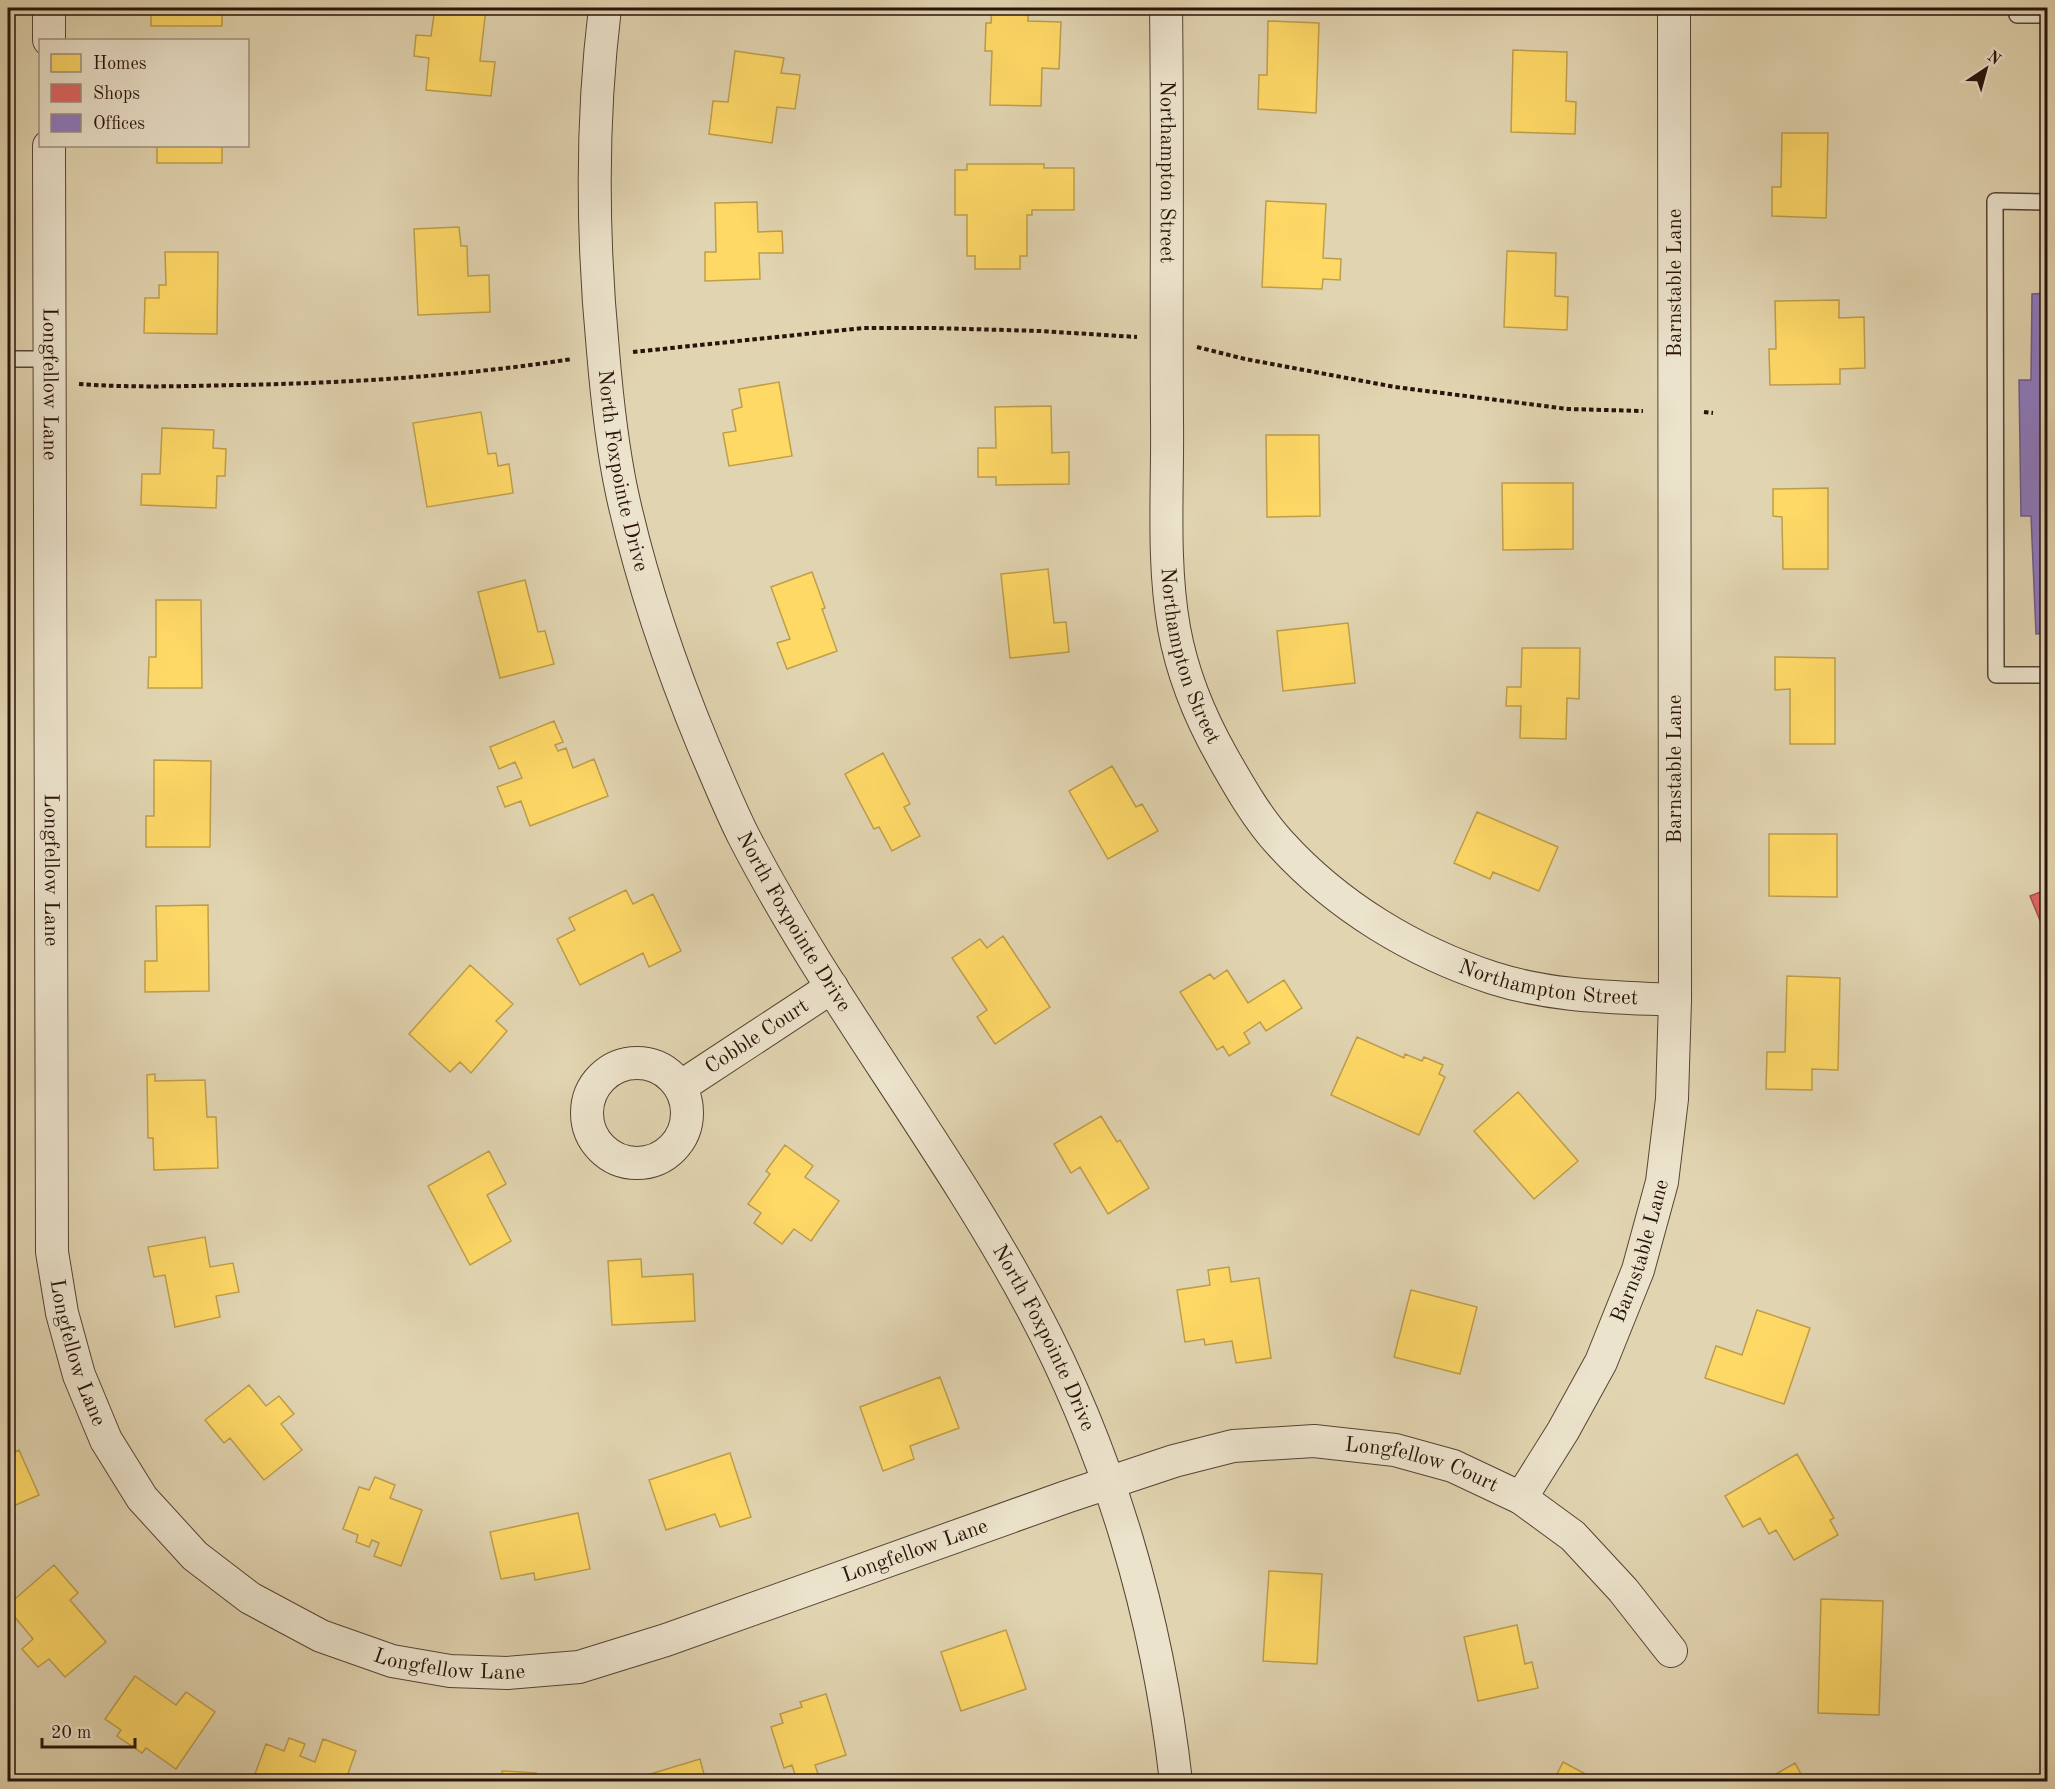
<svg xmlns="http://www.w3.org/2000/svg" width="2055" height="1789" viewBox="0 0 2055 1789" font-family="'Old Standard TT',serif">
<rect width="100%" height="100%" fill="#e1d4b0"/>
<filter id="stains"><feTurbulence type="fractalNoise" baseFrequency=".00333" numOctaves="4"/><feColorMatrix values="0 0 0 0 .2 0 0 0 0 .09 0 0 0 0 .02 0 0 0 .5 -.17"/></filter>
<radialGradient id="worn" r=".72"><stop offset=".6" stop-color="#630" stop-opacity="0"/><stop offset="1" stop-color="#630" stop-opacity=".3"/></radialGradient>
<path fill="#ffd966" stroke="#bf9e4a" stroke-width="1.5" d="M 151,8 L 222,8 L 222,26 L 151,26 Z
M 435,8 L 486,8 L 480,61 L 495,62 L 491,96 L 426,90 L 429,58 L 414,56 L 416,35 L 431,36 Z
M 992,8 L 1028,8 L 1028,21 L 1061,22 L 1059,69 L 1042,68 L 1041,106 L 990,105 L 992,51 L 985,51 L 986,23 L 991,23 Z
M 1268,21 L 1319,23 L 1316,113 L 1258,109 L 1259,75 L 1267,75 Z
M 1513,50 L 1567,52 L 1566,101 L 1576,102 L 1575,134 L 1511,132 Z
M 735,51 L 784,58 L 781,73 L 800,75 L 795,109 L 777,107 L 772,143 L 709,134 L 713,101 L 728,102 Z
M 1782,133 L 1828,133 L 1826,218 L 1772,216 L 1772,187 L 1781,187 Z
M 157,146 L 222,146 L 222,163 L 157,163 Z
M 967,164 L 1044,164 L 1044,168 L 1074,168 L 1074,210 L 1032,210 L 1032,215 L 1027,215 L 1027,256 L 1020,256 L 1020,269 L 975,269 L 975,256 L 967,256 L 967,215 L 955,215 L 955,170 L 967,170 Z
M 1266,201 L 1326,204 L 1323,258 L 1341,259 L 1340,280 L 1323,279 L 1322,289 L 1262,287 Z
M 757,202 L 758,232 L 782,231 L 783,253 L 759,253 L 760,279 L 705,281 L 705,252 L 716,252 L 715,203 Z
M 459,227 L 461,246 L 467,246 L 468,276 L 489,275 L 490,312 L 418,315 L 414,229 Z
M 1507,251 L 1556,253 L 1555,296 L 1568,297 L 1567,330 L 1504,327 Z
M 165,252 L 218,252 L 217,334 L 144,333 L 145,298 L 159,298 L 159,285 L 166,285 Z
M 1839,300 L 1839,318 L 1864,317 L 1865,368 L 1840,369 L 1840,384 L 1770,385 L 1769,349 L 1776,349 L 1775,301 Z
M 779,382 L 792,456 L 729,466 L 723,433 L 736,431 L 732,410 L 742,407 L 739,389 Z
M 1051,406 L 1052,453 L 1069,452 L 1069,484 L 996,485 L 996,477 L 978,477 L 978,448 L 996,448 L 995,407 Z
M 481,412 L 488,454 L 496,453 L 498,466 L 509,464 L 513,493 L 427,507 L 413,423 Z
M 162,428 L 214,430 L 213,448 L 226,449 L 225,476 L 217,476 L 216,508 L 141,505 L 142,474 L 160,474 Z
M 1266,435 L 1319,435 L 1320,516 L 1267,517 Z
M 1502,483 L 1573,483 L 1573,549 L 1503,550 Z
M 1828,488 L 1828,569 L 1783,569 L 1782,517 L 1773,516 L 1773,489 Z
M 1048,569 L 1054,623 L 1066,622 L 1069,652 L 1010,658 L 1001,574 Z
M 812,572 L 825,608 L 822,609 L 837,651 L 787,669 L 777,643 L 790,639 L 771,587 Z
M 525,580 L 538,632 L 545,631 L 554,664 L 500,678 L 478,592 Z
M 156,600 L 201,600 L 202,688 L 148,688 L 149,657 L 156,657 Z
M 1348,623 L 1355,683 L 1283,691 L 1277,631 Z
M 1522,648 L 1580,648 L 1579,699 L 1567,698 L 1566,739 L 1520,738 L 1521,706 L 1506,706 L 1507,687 L 1521,687 Z
M 1775,657 L 1835,658 L 1835,744 L 1790,744 L 1790,689 L 1775,690 Z
M 554,721 L 563,742 L 555,745 L 558,751 L 566,748 L 573,768 L 594,759 L 608,796 L 530,826 L 521,801 L 505,807 L 497,787 L 522,778 L 515,762 L 499,769 L 490,747 Z
M 883,753 L 910,804 L 904,807 L 920,836 L 892,851 L 879,827 L 874,829 L 845,774 Z
M 154,760 L 211,761 L 210,847 L 146,847 L 146,816 L 154,816 Z
M 1112,766 L 1136,807 L 1142,804 L 1158,831 L 1108,859 L 1069,791 Z
M 1477,812 L 1558,847 L 1539,891 L 1493,872 L 1490,879 L 1454,863 Z
M 1769,834 L 1837,834 L 1837,897 L 1769,896 Z
M 626,890 L 633,904 L 653,894 L 681,951 L 649,967 L 643,953 L 580,985 L 557,939 L 575,930 L 569,918 Z
M 208,905 L 209,991 L 145,992 L 145,961 L 157,961 L 156,906 Z
M 1003,936 L 1050,1007 L 995,1044 L 977,1017 L 987,1010 L 952,958 L 980,939 L 987,948 Z
M 470,965 L 513,1004 L 496,1021 L 507,1031 L 471,1073 L 460,1062 L 450,1072 L 409,1034 Z
M 1227,970 L 1248,1003 L 1284,980 L 1302,1008 L 1266,1031 L 1260,1022 L 1244,1033 L 1250,1043 L 1229,1056 L 1223,1046 L 1217,1050 L 1180,992 L 1210,974 L 1214,979 Z
M 1787,976 L 1840,978 L 1838,1070 L 1812,1069 L 1812,1090 L 1766,1089 L 1767,1052 L 1785,1052 Z
M 1357,1037 L 1404,1058 L 1405,1054 L 1422,1061 L 1424,1057 L 1443,1065 L 1439,1074 L 1445,1077 L 1419,1135 L 1331,1095 Z
M 155,1074 L 155,1081 L 205,1080 L 207,1117 L 216,1117 L 218,1168 L 154,1170 L 153,1138 L 148,1138 L 147,1075 Z
M 1518,1092 L 1578,1161 L 1534,1199 L 1474,1131 Z
M 1101,1116 L 1117,1142 L 1120,1140 L 1149,1188 L 1108,1214 L 1080,1167 L 1071,1173 L 1054,1144 Z
M 785,1145 L 813,1166 L 805,1177 L 839,1201 L 811,1241 L 794,1229 L 782,1244 L 754,1223 L 761,1213 L 748,1204 L 770,1174 L 766,1171 Z
M 489,1151 L 506,1184 L 487,1195 L 511,1241 L 470,1265 L 428,1186 Z
M 205,1237 L 210,1267 L 233,1263 L 239,1292 L 216,1296 L 220,1317 L 175,1327 L 165,1275 L 154,1277 L 148,1247 Z
M 641,1259 L 642,1277 L 693,1274 L 695,1321 L 612,1325 L 608,1261 Z
M 1229,1267 L 1231,1282 L 1259,1278 L 1271,1358 L 1236,1363 L 1232,1341 L 1205,1345 L 1204,1339 L 1185,1342 L 1177,1290 L 1210,1285 L 1208,1270 Z
M 1411,1290 L 1477,1307 L 1460,1374 L 1394,1357 Z
M 1757,1310 L 1810,1328 L 1784,1404 L 1705,1378 L 1716,1346 L 1742,1355 Z
M 940,1377 L 959,1428 L 910,1446 L 914,1459 L 883,1471 L 860,1407 Z
M 249,1385 L 266,1406 L 279,1396 L 294,1414 L 281,1424 L 302,1450 L 264,1480 L 230,1438 L 224,1443 L 205,1420 Z
M 19,1450 L 39,1495 L 11,1507 L 8,1499 L 8,1455 Z
M 730,1453 L 751,1517 L 720,1527 L 715,1514 L 666,1530 L 649,1480 Z
M 1797,1454 L 1834,1518 L 1830,1520 L 1838,1535 L 1794,1560 L 1776,1530 L 1769,1534 L 1760,1518 L 1743,1527 L 1725,1496 Z
M 375,1477 L 395,1485 L 390,1498 L 422,1510 L 401,1566 L 374,1556 L 379,1543 L 372,1540 L 369,1547 L 356,1542 L 358,1535 L 343,1529 L 359,1487 L 369,1490 Z
M 578,1513 L 590,1569 L 535,1580 L 534,1573 L 501,1579 L 490,1532 Z
M 54,1565 L 78,1593 L 70,1600 L 106,1642 L 65,1677 L 49,1659 L 38,1667 L 22,1649 L 33,1639 L 8,1609 L 8,1605 Z
M 1269,1571 L 1322,1574 L 1317,1664 L 1263,1661 Z
M 1821,1599 L 1883,1601 L 1879,1715 L 1818,1713 Z
M 1517,1625 L 1525,1664 L 1532,1662 L 1538,1688 L 1478,1701 L 1464,1637 Z
M 1006,1630 L 1026,1689 L 961,1711 L 941,1652 Z
M 135,1676 L 176,1705 L 186,1692 L 215,1712 L 176,1769 L 146,1748 L 142,1753 L 117,1736 L 121,1730 L 105,1719 Z
M 826,1694 L 846,1755 L 815,1765 L 818,1774 L 797,1781 L 792,1765 L 784,1768 L 771,1727 L 783,1723 L 780,1714 L 802,1707 L 800,1702 Z
M 289,1738 L 305,1744 L 300,1756 L 315,1762 L 323,1739 L 356,1751 L 345,1782 L 252,1782 L 266,1744 L 284,1751 Z
M 700,1759 L 706,1782 L 624,1782 Z
M 1563,1762 L 1593,1778 L 1591,1782 L 1553,1782 Z
M 1795,1763 L 1802,1776 L 1807,1774 L 1811,1782 L 1762,1782 Z
M 502,1771 L 536,1773 L 535,1782 L 450,1782 L 450,1777 L 502,1779 Z
M 1353,1778 L 1353,1782 L 1303,1782 L 1303,1779 Z"/>
<path fill="#e06666" stroke="#a94d4a" stroke-width="1.5" d="M 2048,889 L 2048,940 L 2030,896 Z"/>
<path fill="#8e7cc3" stroke="#705c8c" stroke-width="1.5" d="M 2048,293 L 2048,633 L 2036,634 L 2031,516 L 2021,516 L 2019,380 L 2031,380 L 2032,294 Z"/>
<g fill="none" stroke-linecap="round" stroke-linejoin="round">
<g stroke="#574334" stroke-width="18">
<path id="service" d="M 2017,15 L 2048,15
M 2048,202 L 1995,201 L 1996,675 L 2048,675
M 8,359 L 49,359"/>
</g>
<g stroke="#574334" stroke-width="34">
<g id="minor">
<path d="M 49,8 L 49,40"/>
<path id="s1" d="M 605,8 C 591,122 592,236 603,351 C 607,399 612,446 622,493 C 641,580 670,665 704,747 C 717,777 729,807 743,835 C 828,1000 945,1145 1032,1308 C 1110,1454 1158,1618 1176,1782"/>
<path id="s2" d="M 1166,8 C 1168,145 1166,282 1167,420 C 1168,488 1162,560 1174,628 C 1182,673 1200,717 1222,756 C 1239,786 1257,818 1280,843 C 1337,906 1413,952 1493,978 C 1552,997 1614,997 1675,1000"/>
<path id="s3" d="M 49,146 L 52,1252 L 62,1313 L 79,1375 L 106,1440 L 142,1498 L 195,1556 L 250,1598 L 321,1636 L 392,1661 L 450,1671 L 507,1673 L 579,1667 L 666,1640 L 1066,1497 L 1174,1461 L 1233,1446 L 1314,1441 L 1395,1450 L 1453,1466 L 1521,1498 L 1573,1536 L 1623,1590 L 1671,1651"/>
<circle cx="637" cy="1113" r="50"/>
<path id="s4" d="M 680,1087 L 832,987"/>
<path id="s5" d="M 1521,1498 L 1563,1431 L 1601,1362 L 1638,1270 L 1662,1182 L 1672,1099 L 1675,1000 L 1674,8"/>
</g>
</g>
<path stroke="#29130a" stroke-width="4" stroke-dasharray="4.5 3" stroke-linecap="butt" d="M 1197,347 L 1245,359 L 1395,387 L 1568,409 L 1643,411
M 633,352 L 863,328 L 932,328 L 1040,331 L 1137,337
M 79,384 C 132,388 186,386 239,385 C 349,383 463,376 572,359
M 1704,412 L 1713,413"/>
<use href="#service" stroke="#ece3cc" stroke-width="15"/>
<use href="#minor" stroke="#ece3cc" stroke-width="32"/>
</g>
<g text-anchor="middle" dominant-baseline="central" stroke-width="6" stroke-linejoin="round" paint-order="stroke">
<g font-size="21" fill="#29130a" stroke="#ece3cc">
<text stroke="none"><textPath href="#s2" startOffset="164">Northampton Street</textPath></text>
<text transform="translate(1675 283) rotate(-90)">Barnstable Lane</text>
<text stroke="none"><textPath href="#s3" startOffset="238">Longfellow Lane</textPath></text>
<text stroke="none"><textPath href="#s1" startOffset="465">North Foxpointe Drive</textPath></text>
<text stroke="none"><textPath href="#s2" startOffset="651">Northampton Street</textPath></text>
<text transform="translate(1675 769) rotate(-90)">Barnstable Lane</text>
<text stroke="none"><textPath href="#s3" startOffset="724">Longfellow Lane</textPath></text>
<text stroke="none"><textPath href="#s1" startOffset="951">North Foxpointe Drive</textPath></text>
<text stroke="none"><textPath href="#s2" startOffset="1173">Northampton Street</textPath></text>
<text stroke="none"><textPath href="#s4" startOffset="92">Cobble Court</textPath></text>
<text stroke="none"><textPath href="#s5" startOffset="276">Barnstable Lane</textPath></text>
<text stroke="none"><textPath href="#s1" startOffset="1437">North Foxpointe Drive</textPath></text>
<text stroke="none"><textPath href="#s3" startOffset="1210">Longfellow Lane</textPath></text>
<text stroke="none"><textPath href="#s3" startOffset="2745">Longfellow Court</textPath></text>
<text stroke="none"><textPath href="#s3" startOffset="2218">Longfellow Lane</textPath></text>
<text stroke="none"><textPath href="#s3" startOffset="1732">Longfellow Lane</textPath></text>
</g>
</g>
<rect width="2055" height="1789" fill="none" stroke="#e1d4b0" stroke-width="30"/>
<rect x="9" y="9" width="2037" height="1771" fill="none" stroke="#29130a" stroke-width="3"/>
<rect x="15" y="15" width="2025" height="1759" fill="none" stroke="#29130a" stroke-width="1.5"/>
<rect x="39" y="39" width="210" height="108" fill="#ece3cc" stroke="#9e907e" stroke-width="1.5"/>
<rect x="51" y="54" width="30" height="18" fill="#ffd966" stroke="#9e907e" stroke-width="1.5"/>
<text x="93" y="69" font-size="18" fill="#29130a">Homes</text>
<rect x="51" y="84" width="30" height="18" fill="#e06666" stroke="#9e907e" stroke-width="1.5"/>
<text x="93" y="99" font-size="18" fill="#29130a">Shops</text>
<rect x="51" y="114" width="30" height="18" fill="#8e7cc3" stroke="#9e907e" stroke-width="1.5"/>
<text x="93" y="129" font-size="18" fill="#29130a">Offices</text>
<g transform="translate(1986 69) rotate(36)" stroke="#ece3cc" stroke-width="4.5" paint-order="stroke">
<path d="M0-4.5L10 22L0 15L-10 22Z" fill="#29130a"/>
<text y="-9" font-size="16" font-weight="bold" text-anchor="middle" fill="#29130a">N</text>
</g>
<path d="M42 1738v9h93v-9" fill="none" stroke="#29130a" stroke-width="3"/>
<text x="51" y="1738" font-size="18" fill="#29130a" stroke="#ece3cc" stroke-width="4.5" paint-order="stroke">20 m</text>
<rect width="100%" height="100%" filter="url(#stains)"/>
<rect width="100%" height="100%" fill="url(#worn)"/>
</svg>
